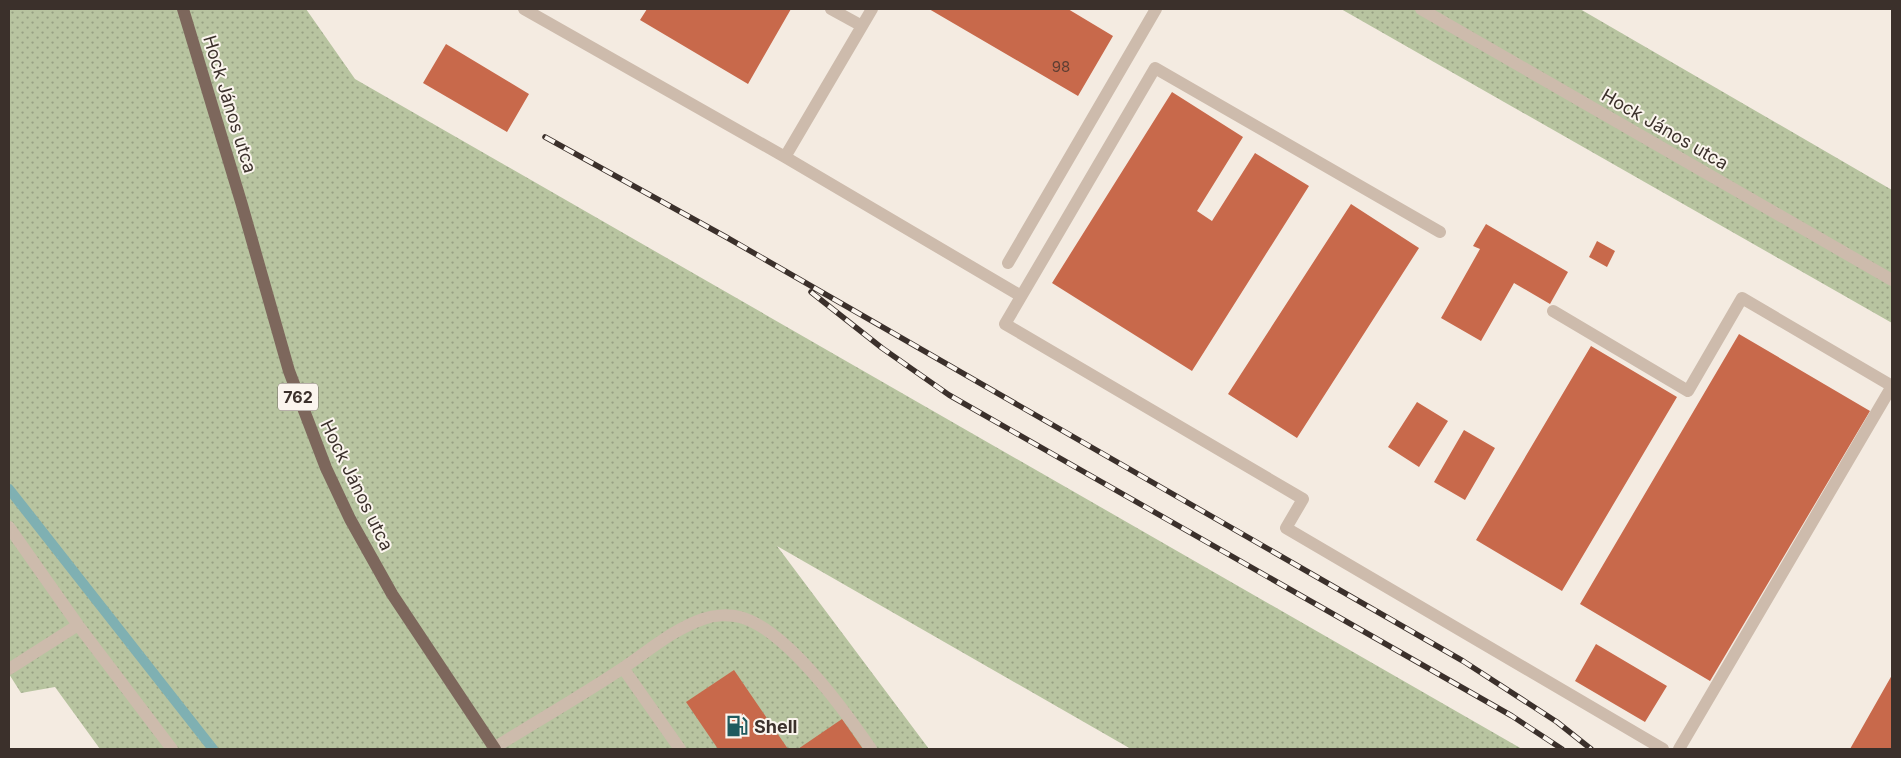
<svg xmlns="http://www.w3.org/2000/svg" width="1901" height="758" viewBox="0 0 1901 758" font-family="Inter,sans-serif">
<defs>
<pattern id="grass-dots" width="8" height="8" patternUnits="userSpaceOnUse" patternTransform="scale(1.25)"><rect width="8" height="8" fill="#b8c4a0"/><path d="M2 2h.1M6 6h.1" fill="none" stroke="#97a083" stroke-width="1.8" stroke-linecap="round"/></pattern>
</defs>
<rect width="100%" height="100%" fill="#f4ebe1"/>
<path fill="url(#grass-dots)" d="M 9,9 L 306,9 L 355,79 L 1522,749 L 1131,749 L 777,546 L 929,749 L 100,749 L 55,687 L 21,693 L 9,674 Z
M 1341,9 L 1580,9 L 1892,190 L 1892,323 Z"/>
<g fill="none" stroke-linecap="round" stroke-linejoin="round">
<path stroke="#7fb0b2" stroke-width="10" d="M 9,489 L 213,749"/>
</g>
<path fill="#c8694b" d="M 647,9 L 791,9 L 748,84 L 640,20 Z
M 929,9 L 1068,9 L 1113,36 L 1078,96 Z
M 446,44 L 529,94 L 507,132 L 423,83 Z
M 1172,92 L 1243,137 L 1197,211 L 1212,221 L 1255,153 L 1309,186 L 1192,371 L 1052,283 Z
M 1351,204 L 1419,248 L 1297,438 L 1228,394 Z
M 1486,224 L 1568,272 L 1550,304 L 1514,283 L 1481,341 L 1441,318 L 1480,249 L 1473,246 Z
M 1597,241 L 1615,251 L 1607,267 L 1589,257 Z
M 1739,334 L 1870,411 L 1710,681 L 1580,604 Z
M 1591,346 L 1677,397 L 1562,591 L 1476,540 Z
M 1417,402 L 1448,421 L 1419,467 L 1388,447 Z
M 1464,430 L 1495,448 L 1465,500 L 1434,482 Z
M 1596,644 L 1667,686 L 1645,722 L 1575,681 Z
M 734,670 L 788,749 L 718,749 L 686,702 Z
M 1892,675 L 1892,749 L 1850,749 Z
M 842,719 L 863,749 L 798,749 Z"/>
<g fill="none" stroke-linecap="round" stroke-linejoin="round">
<path stroke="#cdbbac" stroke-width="12" d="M 524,9 L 785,157 L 1021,296
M 831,9 L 862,26
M 1421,9 L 1892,280
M 785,157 L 872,9
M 1440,232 L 1155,68 L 1005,324 L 1303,499 L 1286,528 L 1663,749
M 1008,263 L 1156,9
M 1553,311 L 1688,391 L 1742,298 L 1892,386 L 1679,749
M 9,527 L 78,625 L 172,749
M 623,668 L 680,749
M 9,669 L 78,625
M 494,748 C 537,721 581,696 623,668 C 650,650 672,630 703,619 C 714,615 729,614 740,617 C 786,629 845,711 871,749"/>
<path stroke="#7d675c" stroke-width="12" d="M 183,9 L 242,205 L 289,371 L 326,468 L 350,519 L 392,594 L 495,749"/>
<g stroke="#3b302b" stroke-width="5.5">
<path id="rail" d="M 545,137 L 726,237 L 1463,661 L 1557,722 L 1591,749
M 811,292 L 882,348 L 949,395 L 1512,716 L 1562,749"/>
</g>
<use href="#rail" stroke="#fbf5ee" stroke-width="4" stroke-dasharray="11" stroke-linecap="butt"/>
</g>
<defs>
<g id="fuel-bare" transform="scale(1.725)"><path d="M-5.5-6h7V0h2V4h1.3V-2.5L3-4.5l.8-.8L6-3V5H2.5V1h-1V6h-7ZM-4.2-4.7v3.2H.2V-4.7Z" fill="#1f5a5e" stroke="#fbf5ee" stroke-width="2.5" paint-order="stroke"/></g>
</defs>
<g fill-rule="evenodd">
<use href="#fuel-bare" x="737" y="726"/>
</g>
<g text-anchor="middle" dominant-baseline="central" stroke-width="4" stroke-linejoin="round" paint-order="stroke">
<g font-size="15" fill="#5e3e33">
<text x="1061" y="66">98</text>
</g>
<rect fill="#fbf5ee" stroke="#756b66" stroke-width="1" x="278" y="383.5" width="40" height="27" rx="4"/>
<g font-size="16" font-weight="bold" fill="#3b302b">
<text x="298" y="397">762</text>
</g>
<g font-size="18" fill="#3b302b" stroke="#fbf5ee">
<text transform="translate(230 104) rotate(73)">Hock János utca</text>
<text transform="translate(1665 129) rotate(30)">Hock János utca</text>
<text transform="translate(357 485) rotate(64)">Hock János utca</text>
</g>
<g font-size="18" font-weight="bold" fill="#3b302b" stroke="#fbf5ee" text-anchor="start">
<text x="754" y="726">Shell</text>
</g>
</g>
<rect width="1901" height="758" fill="none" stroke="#3b302b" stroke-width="20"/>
</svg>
